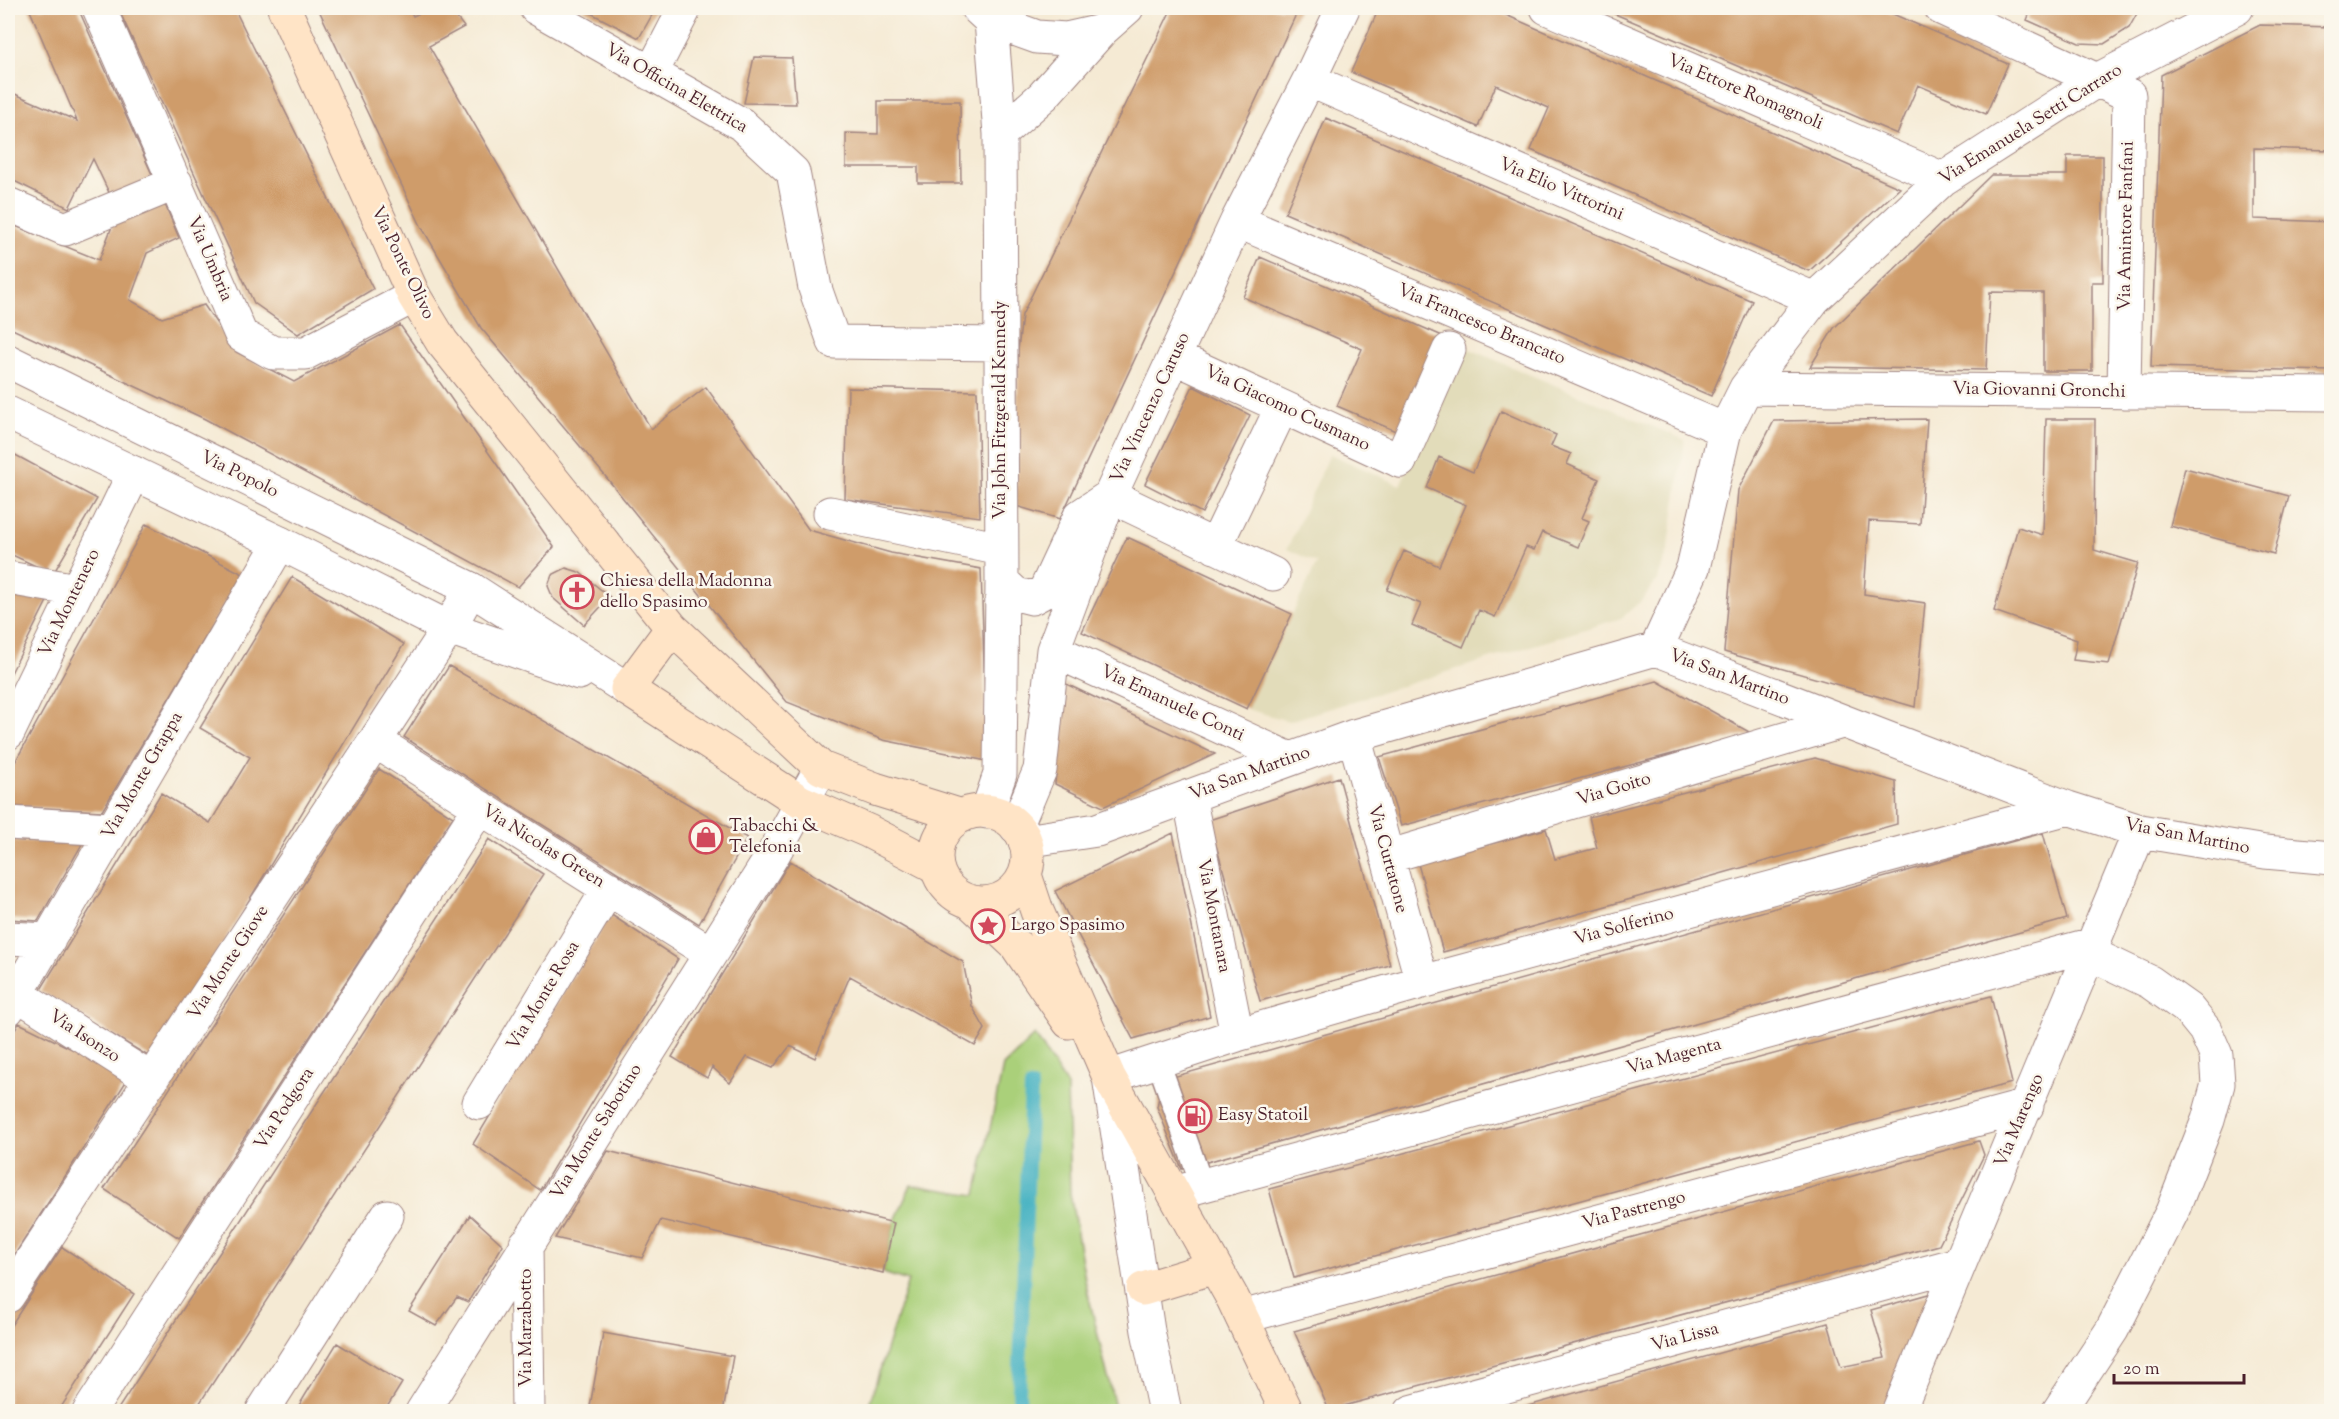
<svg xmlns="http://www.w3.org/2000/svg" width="2339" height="1419" viewBox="0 0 2339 1419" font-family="'Sorts Mill Goudy',serif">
<rect width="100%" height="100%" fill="#fbf7ec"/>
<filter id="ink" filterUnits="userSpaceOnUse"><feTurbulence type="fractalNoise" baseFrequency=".0167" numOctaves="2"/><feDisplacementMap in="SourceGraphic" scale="12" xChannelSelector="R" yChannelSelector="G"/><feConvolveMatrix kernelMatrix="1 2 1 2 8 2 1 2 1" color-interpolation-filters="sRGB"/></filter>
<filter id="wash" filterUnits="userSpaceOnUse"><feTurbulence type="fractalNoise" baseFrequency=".008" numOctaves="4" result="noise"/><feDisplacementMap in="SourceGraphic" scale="24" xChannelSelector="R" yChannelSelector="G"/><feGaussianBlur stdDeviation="1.35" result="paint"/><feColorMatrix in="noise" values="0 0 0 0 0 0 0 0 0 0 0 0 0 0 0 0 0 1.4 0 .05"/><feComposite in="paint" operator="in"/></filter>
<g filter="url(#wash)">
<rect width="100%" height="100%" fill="#f5ead4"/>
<path fill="#e2dcba" d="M 1462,346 L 1685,440 L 1668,551 L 1657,580 L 1641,601 L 1621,618 L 1289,721 L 1247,709 L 1317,563 L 1287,549 L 1330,454 L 1400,485 Z"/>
<path fill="#aad07a" stroke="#7a7852" stroke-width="1.5" d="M 1035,1035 L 1067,1086 L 1070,1193 L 1086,1285 L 1116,1411 L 867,1411 L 908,1281 L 883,1273 L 894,1223 L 911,1185 L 976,1195 L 1003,1066 Z"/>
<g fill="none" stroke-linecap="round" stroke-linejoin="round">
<path stroke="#46b2c2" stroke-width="14" d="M 1020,1412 L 1019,1392 L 1031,1087"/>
</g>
<g id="blocks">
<path fill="#cf9c6a" d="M 29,8 L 78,8 L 154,179 L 113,201 L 93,159 L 69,208 L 8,178 L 8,91 L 77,121 Z
M 118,8 L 234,8 L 373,289 L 298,334 L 254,303 Z
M 318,8 L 409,8 L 413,16 L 431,8 L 449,8 L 464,27 L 429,46 L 651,429 L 706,387 L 809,530 L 891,553 L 981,569 L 987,761 L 883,740 L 787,702 L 606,477 L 481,328 L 421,226 Z
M 581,8 L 656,8 L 639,38 Z
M 1172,8 L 1299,8 L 1060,519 L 1016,506 L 1018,351 L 1022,315 Z
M 1379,8 L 1490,8 L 1900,188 L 1809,271 L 1531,150 L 1549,108 L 1496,85 L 1478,127 L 1351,72 Z
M 1601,8 L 1879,8 L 2008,64 L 1986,114 L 1918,85 L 1897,134 Z
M 2032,8 L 2140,8 L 2129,28 L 2104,44 L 2079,43 L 2027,20 Z
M 2260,25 L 2332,27 L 2332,150 L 2254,148 L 2254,219 L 2332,222 L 2332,371 L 2151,367 L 2161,75 Z
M 754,57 L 792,58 L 796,104 L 744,103 Z
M 878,101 L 960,101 L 961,183 L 918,183 L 918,167 L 846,167 L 846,133 L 878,134 Z
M 1326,118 L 1752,301 L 1711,396 L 1285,213 Z
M 2067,156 L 2103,156 L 2103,282 L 2092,282 L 2092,371 L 2043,371 L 2043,293 L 1990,292 L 1986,370 L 1810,367 L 1834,328 L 1991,175 L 2067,175 Z
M 164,202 L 179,238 L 147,253 L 130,300 L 162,318 L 204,305 L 236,352 L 294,382 L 400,325 L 554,547 L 518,587 L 205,419 L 8,327 L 8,223 L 99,260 L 113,224 Z
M 1260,257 L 1447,338 L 1405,435 L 1337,406 L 1362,349 L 1243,297 Z
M 1193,386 L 1250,415 L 1202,513 L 1145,484 Z
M 848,388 L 977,391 L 980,517 L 845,499 Z
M 1501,411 L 1556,435 L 1551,446 L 1571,454 L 1567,464 L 1599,479 L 1582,518 L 1589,521 L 1578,547 L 1542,532 L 1534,550 L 1526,547 L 1495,617 L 1479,610 L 1463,647 L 1412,625 L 1421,604 L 1387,590 L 1404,551 L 1439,566 L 1466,505 L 1427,488 L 1439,457 L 1473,472 Z
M 1927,419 L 1920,524 L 1869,521 L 1864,594 L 1925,603 L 1915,707 L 1724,652 L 1738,490 L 1774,421 Z
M 2046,419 L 2095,419 L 2094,550 L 2138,563 L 2109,664 L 2073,660 L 2077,640 L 1994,611 L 2018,527 L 2043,535 Z
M 8,451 L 97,499 L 53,574 L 8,553 Z
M 2185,468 L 2289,496 L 2274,554 L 2170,526 Z
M 146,524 L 243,574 L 102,811 L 8,806 L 8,775 Z
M 1127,537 L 1292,614 L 1247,709 L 1082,632 Z
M 566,568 L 579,572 L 610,597 L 584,625 L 553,598 L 548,586 L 552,575 Z
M 292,577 L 404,644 L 153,1059 L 40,991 L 161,793 L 210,823 L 250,757 L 200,728 Z
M 8,594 L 48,599 L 8,679 Z
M 449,666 L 747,838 L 699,924 L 404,737 Z
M 1657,681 L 1751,733 L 1401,826 L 1379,757 Z
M 1064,683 L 1215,754 L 1103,807 L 1055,784 Z
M 1815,758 L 1896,782 L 1897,824 L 1443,952 L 1418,864 L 1546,829 L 1555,859 L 1597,848 L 1589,817 Z
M 379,769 L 453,817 L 179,1238 L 104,1189 Z
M 1339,777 L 1390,965 L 1260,1001 L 1209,820 Z
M 1173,833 L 1210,1016 L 1133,1039 L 1055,891 Z
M 2043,833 L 2067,919 L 1182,1169 L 1157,1107 L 1162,1080 Z
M 489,839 L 543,874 L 194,1412 L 116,1412 Z
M 8,840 L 82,844 L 38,921 L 8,919 Z
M 790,861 L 963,962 L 972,1006 L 985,1029 L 975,1046 L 850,976 L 815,1058 L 790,1046 L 773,1068 L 747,1057 L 730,1083 L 712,1067 L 707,1078 L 672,1057 Z
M 610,914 L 678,959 L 540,1190 L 473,1144 Z
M 8,962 L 17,962 L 8,978 Z
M 1991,996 L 2012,1083 L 1294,1278 L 1269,1189 Z
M 19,1023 L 129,1077 L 8,1265 L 8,1043 Z
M 1979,1141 L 1984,1155 L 1939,1245 L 1329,1410 L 1294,1331 Z
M 608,1151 L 894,1223 L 883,1273 L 661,1220 L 642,1258 L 555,1238 Z
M 470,1215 L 503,1245 L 468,1302 L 457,1297 L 436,1326 L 409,1311 Z
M 62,1247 L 134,1294 L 58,1412 L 8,1412 L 8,1330 Z
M 1932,1293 L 1886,1406 L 1862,1412 L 1506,1412 L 1828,1323 L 1841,1367 L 1885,1358 L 1871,1310 Z
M 603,1333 L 733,1356 L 723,1412 L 589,1412 Z
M 337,1343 L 402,1383 L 384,1412 L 295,1412 Z"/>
</g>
</g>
<g filter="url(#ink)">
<use href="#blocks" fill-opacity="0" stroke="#a08480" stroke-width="1.5"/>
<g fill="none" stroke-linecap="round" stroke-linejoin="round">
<g stroke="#a08480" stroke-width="25">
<path id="service" d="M 1158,1061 L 1202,1185"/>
</g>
<g stroke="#a08480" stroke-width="35">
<path id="pedestrian" d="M 1400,461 L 1449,350"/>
</g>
<g stroke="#a08480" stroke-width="35">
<path id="minor" d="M 99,8 L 241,335 L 273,353 L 306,353 L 414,296
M 536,8 L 741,124 L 793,172 L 815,288 L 834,342 L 1000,344
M 977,8 L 990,20 L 1037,37 L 1066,39 L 1101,31 L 1127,8
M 1547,8 L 1943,179
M 1941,8 L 2129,95 L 2124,392
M 651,74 L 685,8
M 1309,80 L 1814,299
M 1000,134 L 1043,96 L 1101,31
M 8,204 L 65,229 L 176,183
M 1237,221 L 1725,430
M 1174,357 L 1400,461
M 1746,388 L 2332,394
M 830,513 L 1001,549
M 1215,547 L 1282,407
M 8,578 L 77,590
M 1002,581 L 1016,594 L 1032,598 L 1045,591 L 1080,516 L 1110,496 L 1273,574
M 1656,649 L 1693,568 L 1725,430 L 1746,388 L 1814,299 L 1943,179 L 2099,79 L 2237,8
M 1053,650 L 1290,759
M 8,733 L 134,473
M 1354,736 L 1422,982
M 375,741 L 710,953
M 1189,796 L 1237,1035
M 987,812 L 1000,774 L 1002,581 L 1000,134 L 990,8
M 8,823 L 111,829
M 1016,827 L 1040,770 L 1053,650 L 1110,496 L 1237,221 L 1309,80 L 1343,8
M 1025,841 L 1097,830 L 1354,736 L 1656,649 L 2068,808 L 2140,831 L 2265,852 L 2332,858
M 1387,857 L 1842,722
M 8,938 L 49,940
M 17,994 L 152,1080
M 8,1009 L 280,543
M 479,1103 L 609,888
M 1174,1193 L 2093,944
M 526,1244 L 528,1412
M 8,1296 L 375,741 L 449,628 L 471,589
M 1242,1317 L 2027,1106
M 89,1412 L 480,807
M 262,1412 L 387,1216
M 422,1412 L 774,853 L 821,768
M 1165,1412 L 1148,1331 L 1109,1077 L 1237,1035 L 1422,982 L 2068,808
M 1411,1412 L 1958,1264
M 1898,1412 L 2140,831
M 2058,1412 L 2112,1330 L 2172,1212 L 2208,1120 L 2218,1084 L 2216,1055 L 2205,1030 L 2188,1009 L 2150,982 L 2089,953"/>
</g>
<g stroke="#a08480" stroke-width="35">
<path id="tertiary" d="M 8,361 L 471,589 L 627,689
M 8,413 L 280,543 L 449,628 L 579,673"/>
</g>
<g stroke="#a08480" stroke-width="35">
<path id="secondary" d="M 284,8 L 414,296 L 442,342 L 672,628
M936 857a46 46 0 1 1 92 0a46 46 0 1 1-92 0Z
M 937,867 L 868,831 L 801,802 L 627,689 L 672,628 L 821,768 L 875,789 L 962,816
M 1025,875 L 1037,911 L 1109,1077 L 1233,1299 L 1287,1412
M 970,902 L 1016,945 L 1069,1022
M 1143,1289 L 1215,1267"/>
</g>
<use href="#service" stroke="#fff" stroke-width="22"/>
<use href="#pedestrian" stroke="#fff" stroke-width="33"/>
<use href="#minor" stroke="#fff" stroke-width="33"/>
<use href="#tertiary" stroke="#fff" stroke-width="33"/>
<use href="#secondary" stroke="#ffe4c6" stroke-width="33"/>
</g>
</g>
<defs>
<g id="church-ring" transform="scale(1.725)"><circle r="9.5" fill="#fbf7ec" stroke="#d1495b" stroke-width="1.5"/><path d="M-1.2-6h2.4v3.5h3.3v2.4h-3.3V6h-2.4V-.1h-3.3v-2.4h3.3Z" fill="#d1495b"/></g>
<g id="shop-ring" transform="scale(1.725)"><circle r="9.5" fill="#fbf7ec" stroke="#d1495b" stroke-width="1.5"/><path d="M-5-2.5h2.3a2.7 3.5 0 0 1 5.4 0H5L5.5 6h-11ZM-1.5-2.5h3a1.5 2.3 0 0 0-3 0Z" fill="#d1495b"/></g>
<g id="sight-ring" transform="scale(1.725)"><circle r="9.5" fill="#fbf7ec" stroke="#d1495b" stroke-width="1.5"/><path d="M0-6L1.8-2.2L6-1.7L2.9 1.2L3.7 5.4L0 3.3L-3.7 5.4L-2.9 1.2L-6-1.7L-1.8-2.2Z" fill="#d1495b"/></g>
<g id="fuel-ring" transform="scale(1.725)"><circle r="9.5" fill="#fbf7ec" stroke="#d1495b" stroke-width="1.5"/><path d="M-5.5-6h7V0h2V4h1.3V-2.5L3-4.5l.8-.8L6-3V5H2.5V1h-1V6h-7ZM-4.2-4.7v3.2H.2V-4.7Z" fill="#d1495b"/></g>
</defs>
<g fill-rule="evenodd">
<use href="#church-ring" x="577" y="592"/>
<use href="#shop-ring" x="706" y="837"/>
<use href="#sight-ring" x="988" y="926"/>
<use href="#fuel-ring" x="1195" y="1116"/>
</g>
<g text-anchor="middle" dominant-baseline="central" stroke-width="5" stroke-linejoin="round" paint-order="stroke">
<g font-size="18" fill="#4a1f2b" stroke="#fbf7ec">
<text transform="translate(676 89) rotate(30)">Via Officina Elettrica</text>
<text transform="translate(1745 93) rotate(23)">Via Ettore Romagnoli</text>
<text transform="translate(2031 125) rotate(-32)">Via Emanuela Setti Carraro</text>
<text transform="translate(1561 190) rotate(23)">Via Elio Vittorini</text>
<text transform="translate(2127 226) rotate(-89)">Via Amintore Fanfani</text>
<text transform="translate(209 259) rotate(67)">Via Umbria</text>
<text transform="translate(402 263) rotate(64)">Via Ponte Olivo</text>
<text transform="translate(1481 325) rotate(23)">Via Francesco Brancato</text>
<text transform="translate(2039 391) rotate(1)">Via Giovanni Gronchi</text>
<text transform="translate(1151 408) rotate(-65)">Via Vincenzo Caruso</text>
<text transform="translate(1287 409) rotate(25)">Via Giacomo Cusmano</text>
<text transform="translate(1001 410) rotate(-90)">Via John Fitzgerald Kennedy</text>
<text transform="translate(239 475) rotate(26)">Via Popolo</text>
<text transform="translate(70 603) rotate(-64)">Via Montenero</text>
<text transform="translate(1729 678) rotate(21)">Via San Martino</text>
<text transform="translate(1172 704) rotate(25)">Via Emanuele Conti</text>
<text transform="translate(1250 774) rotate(-20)">Via San Martino</text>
<text transform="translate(143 776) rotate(-60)">Via Monte Grappa</text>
<text transform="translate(1614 790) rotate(-17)">Via Goito</text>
<text transform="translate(2187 837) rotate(11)">Via San Martino</text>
<text transform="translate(543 847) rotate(32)">Via Nicolas Green</text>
<text transform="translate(1387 859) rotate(75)">Via Curtatone</text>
<text transform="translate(1213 916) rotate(79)">Via Montanara</text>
<text transform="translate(1624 927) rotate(-15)">Via Solferino</text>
<text transform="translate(229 963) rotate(-57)">Via Monte Giove</text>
<text transform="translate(544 996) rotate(-59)">Via Monte Rosa</text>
<text transform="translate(84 1037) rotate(33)">Via Isonzo</text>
<text transform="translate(1674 1057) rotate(-15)">Via Magenta</text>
<text transform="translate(285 1109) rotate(-57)">Via Podgora</text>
<text transform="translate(2020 1121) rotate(-67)">Via Marengo</text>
<text transform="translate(597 1132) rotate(-58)">Via Monte Sabotino</text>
<text transform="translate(1634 1211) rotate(-15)">Via Pastrengo</text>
<text transform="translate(527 1328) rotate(-90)">Via Marzabotto</text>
<text transform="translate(1685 1338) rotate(-15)">Via Lissa</text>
</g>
<g font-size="18" fill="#4a1f2b" stroke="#fbf7ec" text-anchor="start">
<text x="600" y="582">Chiesa della Madonna<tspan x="600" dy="21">dello Spasimo</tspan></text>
<text x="729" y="827">Tabacchi &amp;<tspan x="729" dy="21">Telefonia</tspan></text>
<text x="1011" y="926">Largo Spasimo</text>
<text x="1218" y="1116">Easy Statoil</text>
</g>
</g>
<rect width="2339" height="1419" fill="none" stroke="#fbf7ec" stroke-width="30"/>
<path d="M2114 1374v9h130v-9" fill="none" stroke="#4a1f2b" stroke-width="3"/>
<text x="2123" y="1374" font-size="18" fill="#4a1f2b" stroke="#fbf7ec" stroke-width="4.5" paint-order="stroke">20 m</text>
</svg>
